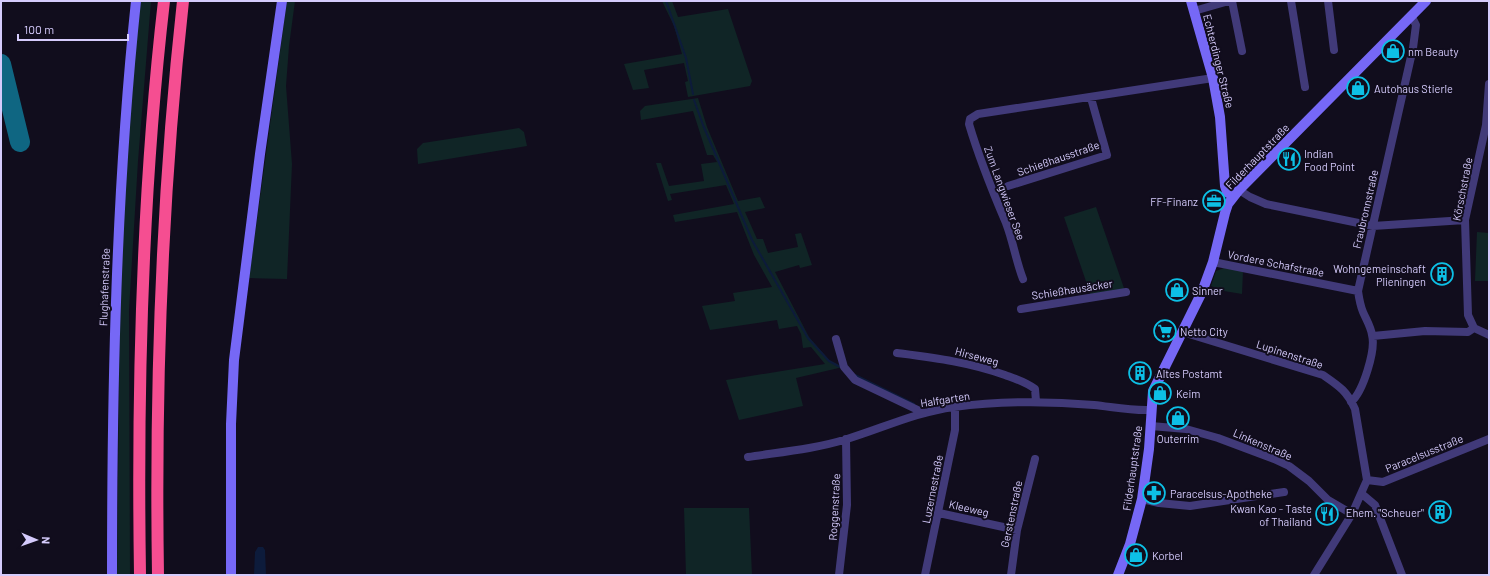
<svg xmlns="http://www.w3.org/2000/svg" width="1490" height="576" viewBox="0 0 1490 576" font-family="Barlow,sans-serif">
<rect width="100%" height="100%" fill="#110d1d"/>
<path fill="#102526" d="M 140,1 L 151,1 L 138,161 L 129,310 L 130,575 L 117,575 L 120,282 L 130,107 Z
M 287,1 L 295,1 L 289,46 L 286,86 L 292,164 L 287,279 L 249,278 Z
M 662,1 L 672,1 L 678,17 L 728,9 L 752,81 L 750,86 L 688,97 L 685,82 L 688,81 L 684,63 L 644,70 L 649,88 L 633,90 L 624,64 L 682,54 L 674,26 Z
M 698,98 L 707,127 L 738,201 L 760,197 L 765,208 L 745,212 L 757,239 L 763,239 L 768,253 L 798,247 L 795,234 L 801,233 L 812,265 L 800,268 L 799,265 L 775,272 L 809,337 L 829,360 L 843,367 L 796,378 L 803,406 L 739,420 L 726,380 L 825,364 L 811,347 L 803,348 L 801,334 L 797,326 L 779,329 L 777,320 L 710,330 L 702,306 L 735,301 L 733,293 L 772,287 L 754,255 L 737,212 L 675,222 L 673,215 L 734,204 L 726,185 L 670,194 L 672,200 L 668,201 L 656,163 L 661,163 L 669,186 L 704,181 L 701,164 L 717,162 L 713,155 L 707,155 L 693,111 L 641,120 L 640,111 L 645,106 Z
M 519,128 L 524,132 L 527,146 L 418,164 L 417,149 L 423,143 Z
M 1096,207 L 1125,291 L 1091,296 L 1064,217 Z
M 1477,232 L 1489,233 L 1489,281 L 1475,281 Z
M 1224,268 L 1243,271 L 1242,294 L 1224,291 L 1211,286 L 1216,271 Z
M 684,508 L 749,508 L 752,575 L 686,575 Z"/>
<path fill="#0d1b3b" d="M 258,547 L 263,547 L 265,550 L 266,575 L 254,575 L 255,552 Z"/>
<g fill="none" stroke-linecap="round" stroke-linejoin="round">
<path stroke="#0d1b3b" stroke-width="2" d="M 666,1 L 686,58 L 693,94
M 694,100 L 703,125 L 752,240 L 808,338 L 829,361 L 840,367
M 855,375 L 914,404"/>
<path stroke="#0f6682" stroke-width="20" d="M 1,64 L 20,142"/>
<path stroke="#413a79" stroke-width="8" d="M 1232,1 L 1242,51
M 1291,1 L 1305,87
M 1328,1 L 1334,50
M 1194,11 L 1229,1
M 1489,84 L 1486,125 L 1465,220 L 1468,315 L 1474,328 L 1489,335
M 1008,186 L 1107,155 L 1091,98
M 1239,190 L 1250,197 L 1266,204 L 1373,226 L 1465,220
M 1213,262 L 1358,291
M 1023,279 C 1016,261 1013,241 1006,223 C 992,190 979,158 969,124 L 970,119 L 978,114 L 1213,78
M 1021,309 L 1126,292
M 1183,330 L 1189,334 L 1323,375 C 1339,386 1347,391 1355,409 L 1367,480 L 1352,514 L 1314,575
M 1373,336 L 1425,331 L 1468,332 L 1474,328
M 836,339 L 844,367 L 855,380 L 922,412
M 897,353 C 935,358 968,362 1005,375 C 1016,379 1026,382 1035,389 L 1036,401
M 1351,402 C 1363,392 1376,350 1372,335 C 1371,327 1366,319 1363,312 C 1360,305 1359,298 1358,291 L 1413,48 L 1416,25 L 1412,17
M 1151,426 L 1186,429 L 1218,438 L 1274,459 L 1289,466 L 1309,481 L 1328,500 L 1352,514
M 748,457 C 781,452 815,449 847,439 C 883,428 916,412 954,407 C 1000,401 1048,401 1094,405 C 1113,407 1131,411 1151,410
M 1367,480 L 1383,482 L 1489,439
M 1362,494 L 1375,505 L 1402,575
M 1142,499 L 1159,503 L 1190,506 L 1284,492
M 939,513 L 1017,530
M 839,575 L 847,505 L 846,439
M 925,575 L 955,430 L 955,407
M 1011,575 L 1017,530 L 1035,459"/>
<path stroke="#7668f6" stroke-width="10" d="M 1191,1 L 1213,78 L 1220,117 L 1225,186 L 1227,192 L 1233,196
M 112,575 C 112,383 116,192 136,1
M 231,575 L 231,424 L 234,360 L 260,154 L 282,1
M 1118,575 L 1130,544 L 1142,499 L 1149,449 L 1153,391 L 1202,292 L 1213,262 L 1225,213 L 1228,204 L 1239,190 L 1426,1"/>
<path stroke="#f54e91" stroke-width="12" d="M 140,575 C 137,384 142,191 164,1
M 158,575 C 155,384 162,191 183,1"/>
</g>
<defs>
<g id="shop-ring" transform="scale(1.15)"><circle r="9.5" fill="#110d1d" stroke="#0dc0e6" stroke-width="1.5"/><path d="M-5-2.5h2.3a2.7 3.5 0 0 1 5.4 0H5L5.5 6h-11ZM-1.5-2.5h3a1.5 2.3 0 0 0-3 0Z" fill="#0dc0e6"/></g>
<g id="restaurant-ring" transform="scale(1.15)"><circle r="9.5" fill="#110d1d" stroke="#0dc0e6" stroke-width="1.5"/><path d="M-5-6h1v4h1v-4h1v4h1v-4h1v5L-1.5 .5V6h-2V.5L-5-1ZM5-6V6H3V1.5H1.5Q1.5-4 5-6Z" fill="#0dc0e6"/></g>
<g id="office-ring" transform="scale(1.15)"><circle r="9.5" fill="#110d1d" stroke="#0dc0e6" stroke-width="1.5"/><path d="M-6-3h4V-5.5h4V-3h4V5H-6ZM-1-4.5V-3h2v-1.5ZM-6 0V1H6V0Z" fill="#0dc0e6"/></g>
<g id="building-ring" transform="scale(1.15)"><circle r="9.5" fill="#110d1d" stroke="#0dc0e6" stroke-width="1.5"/><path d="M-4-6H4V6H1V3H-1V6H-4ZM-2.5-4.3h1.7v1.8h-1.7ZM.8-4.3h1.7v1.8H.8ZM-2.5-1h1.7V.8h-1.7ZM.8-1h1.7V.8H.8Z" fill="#0dc0e6"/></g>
<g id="supermarket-ring" transform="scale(1.15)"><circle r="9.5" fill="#110d1d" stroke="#0dc0e6" stroke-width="1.5"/><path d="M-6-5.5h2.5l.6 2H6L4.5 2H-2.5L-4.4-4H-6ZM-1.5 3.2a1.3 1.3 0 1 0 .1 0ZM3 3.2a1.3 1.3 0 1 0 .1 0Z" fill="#0dc0e6"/></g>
<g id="pharmacy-ring" transform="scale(1.15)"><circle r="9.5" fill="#110d1d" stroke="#0dc0e6" stroke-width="1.5"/><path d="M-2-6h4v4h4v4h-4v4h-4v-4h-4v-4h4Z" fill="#0dc0e6"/></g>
</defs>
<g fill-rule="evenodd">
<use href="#shop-ring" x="1393" y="51"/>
<use href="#shop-ring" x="1358" y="88"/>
<use href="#restaurant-ring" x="1289" y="159"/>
<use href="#office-ring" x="1214" y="201"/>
<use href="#building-ring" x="1442" y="274"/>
<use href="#shop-ring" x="1177" y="290"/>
<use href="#supermarket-ring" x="1165" y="331"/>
<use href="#building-ring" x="1140" y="373"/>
<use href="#shop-ring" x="1160" y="393"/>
<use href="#shop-ring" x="1178" y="418"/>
<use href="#pharmacy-ring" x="1154" y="493"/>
<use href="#building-ring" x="1440" y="512"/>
<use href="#restaurant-ring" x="1327" y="514"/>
<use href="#shop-ring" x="1136" y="555"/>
</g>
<g text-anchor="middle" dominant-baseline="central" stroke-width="4" stroke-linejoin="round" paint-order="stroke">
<g font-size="11" fill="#d5cbfc" stroke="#110d1d" text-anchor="start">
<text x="1408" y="51">nm Beauty</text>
<text x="1374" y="88">Autohaus Stierle</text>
<text x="1304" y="153">Indian<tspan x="1304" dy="13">Food Point</tspan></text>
<text x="1198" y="201" text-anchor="end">FF-Finanz</text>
<text x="1426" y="268" text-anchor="end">Wohngemeinschaft<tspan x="1426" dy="13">Plieningen</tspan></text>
<text x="1192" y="290">Sinner</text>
<text x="1180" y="331">Netto City</text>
<text x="1156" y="373">Altes Postamt</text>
<text x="1176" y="393">Keim</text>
<text x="1178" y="438" text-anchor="middle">Outerrim</text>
<text x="1170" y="493">Paracelsus-Apotheke</text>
<text x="1312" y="508" text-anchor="end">Kwan Kao - Taste<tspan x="1312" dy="13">of Thailand</tspan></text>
<text x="1424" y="512" text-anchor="end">Ehem. "Scheuer"</text>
<text x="1152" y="555">Korbel</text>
</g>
<g font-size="11" fill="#d5cbfc" stroke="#110d1d">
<text transform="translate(1219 61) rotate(76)">Echterdinger Straße</text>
<text transform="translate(1257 156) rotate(-46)">Filderhauptstraße</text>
<text transform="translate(1058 158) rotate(-19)">Schießhausstraße</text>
<text transform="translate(1462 189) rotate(-79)">Körschstraße</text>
<text transform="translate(1005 193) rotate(70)">Zum Langwieser See</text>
<text transform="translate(1365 209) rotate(-77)">Fraubronnstraße</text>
<text transform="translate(1276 263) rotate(11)">Vordere Schafstraße</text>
<text transform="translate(104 287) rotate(-88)">Flughafenstraße</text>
<text transform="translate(1072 289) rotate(-9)">Schießhausäcker</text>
<text transform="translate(1290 354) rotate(18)">Lupinenstraße</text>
<text transform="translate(977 356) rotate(15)">Hirseweg</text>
<text transform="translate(945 399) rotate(-9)">Halfgarten</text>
<text transform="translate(1263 444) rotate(23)">Linkenstraße</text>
<text transform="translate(1424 453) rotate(-22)">Paracelsusstraße</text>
<text transform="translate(1132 468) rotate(-82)">Filderhauptstraße</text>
<text transform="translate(932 489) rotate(-79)">Luzernestraße</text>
<text transform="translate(834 507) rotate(-87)">Roggenstraße</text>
<text transform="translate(969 508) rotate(13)">Kleeweg</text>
<text transform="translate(1011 514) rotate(-78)">Gerstenstraße</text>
</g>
</g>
<rect width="1490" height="576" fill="none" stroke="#d5cbfc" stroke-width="4"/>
<g transform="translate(36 540) rotate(92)" stroke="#110d1d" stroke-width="3" paint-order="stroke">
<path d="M0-3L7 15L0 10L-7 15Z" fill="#d5cbfc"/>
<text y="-6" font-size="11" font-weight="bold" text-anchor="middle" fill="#d5cbfc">N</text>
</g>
<path d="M18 34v6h110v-6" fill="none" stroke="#d5cbfc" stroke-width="2"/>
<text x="24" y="34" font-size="12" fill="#d5cbfc" stroke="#110d1d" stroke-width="3" paint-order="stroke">100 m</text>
</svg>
